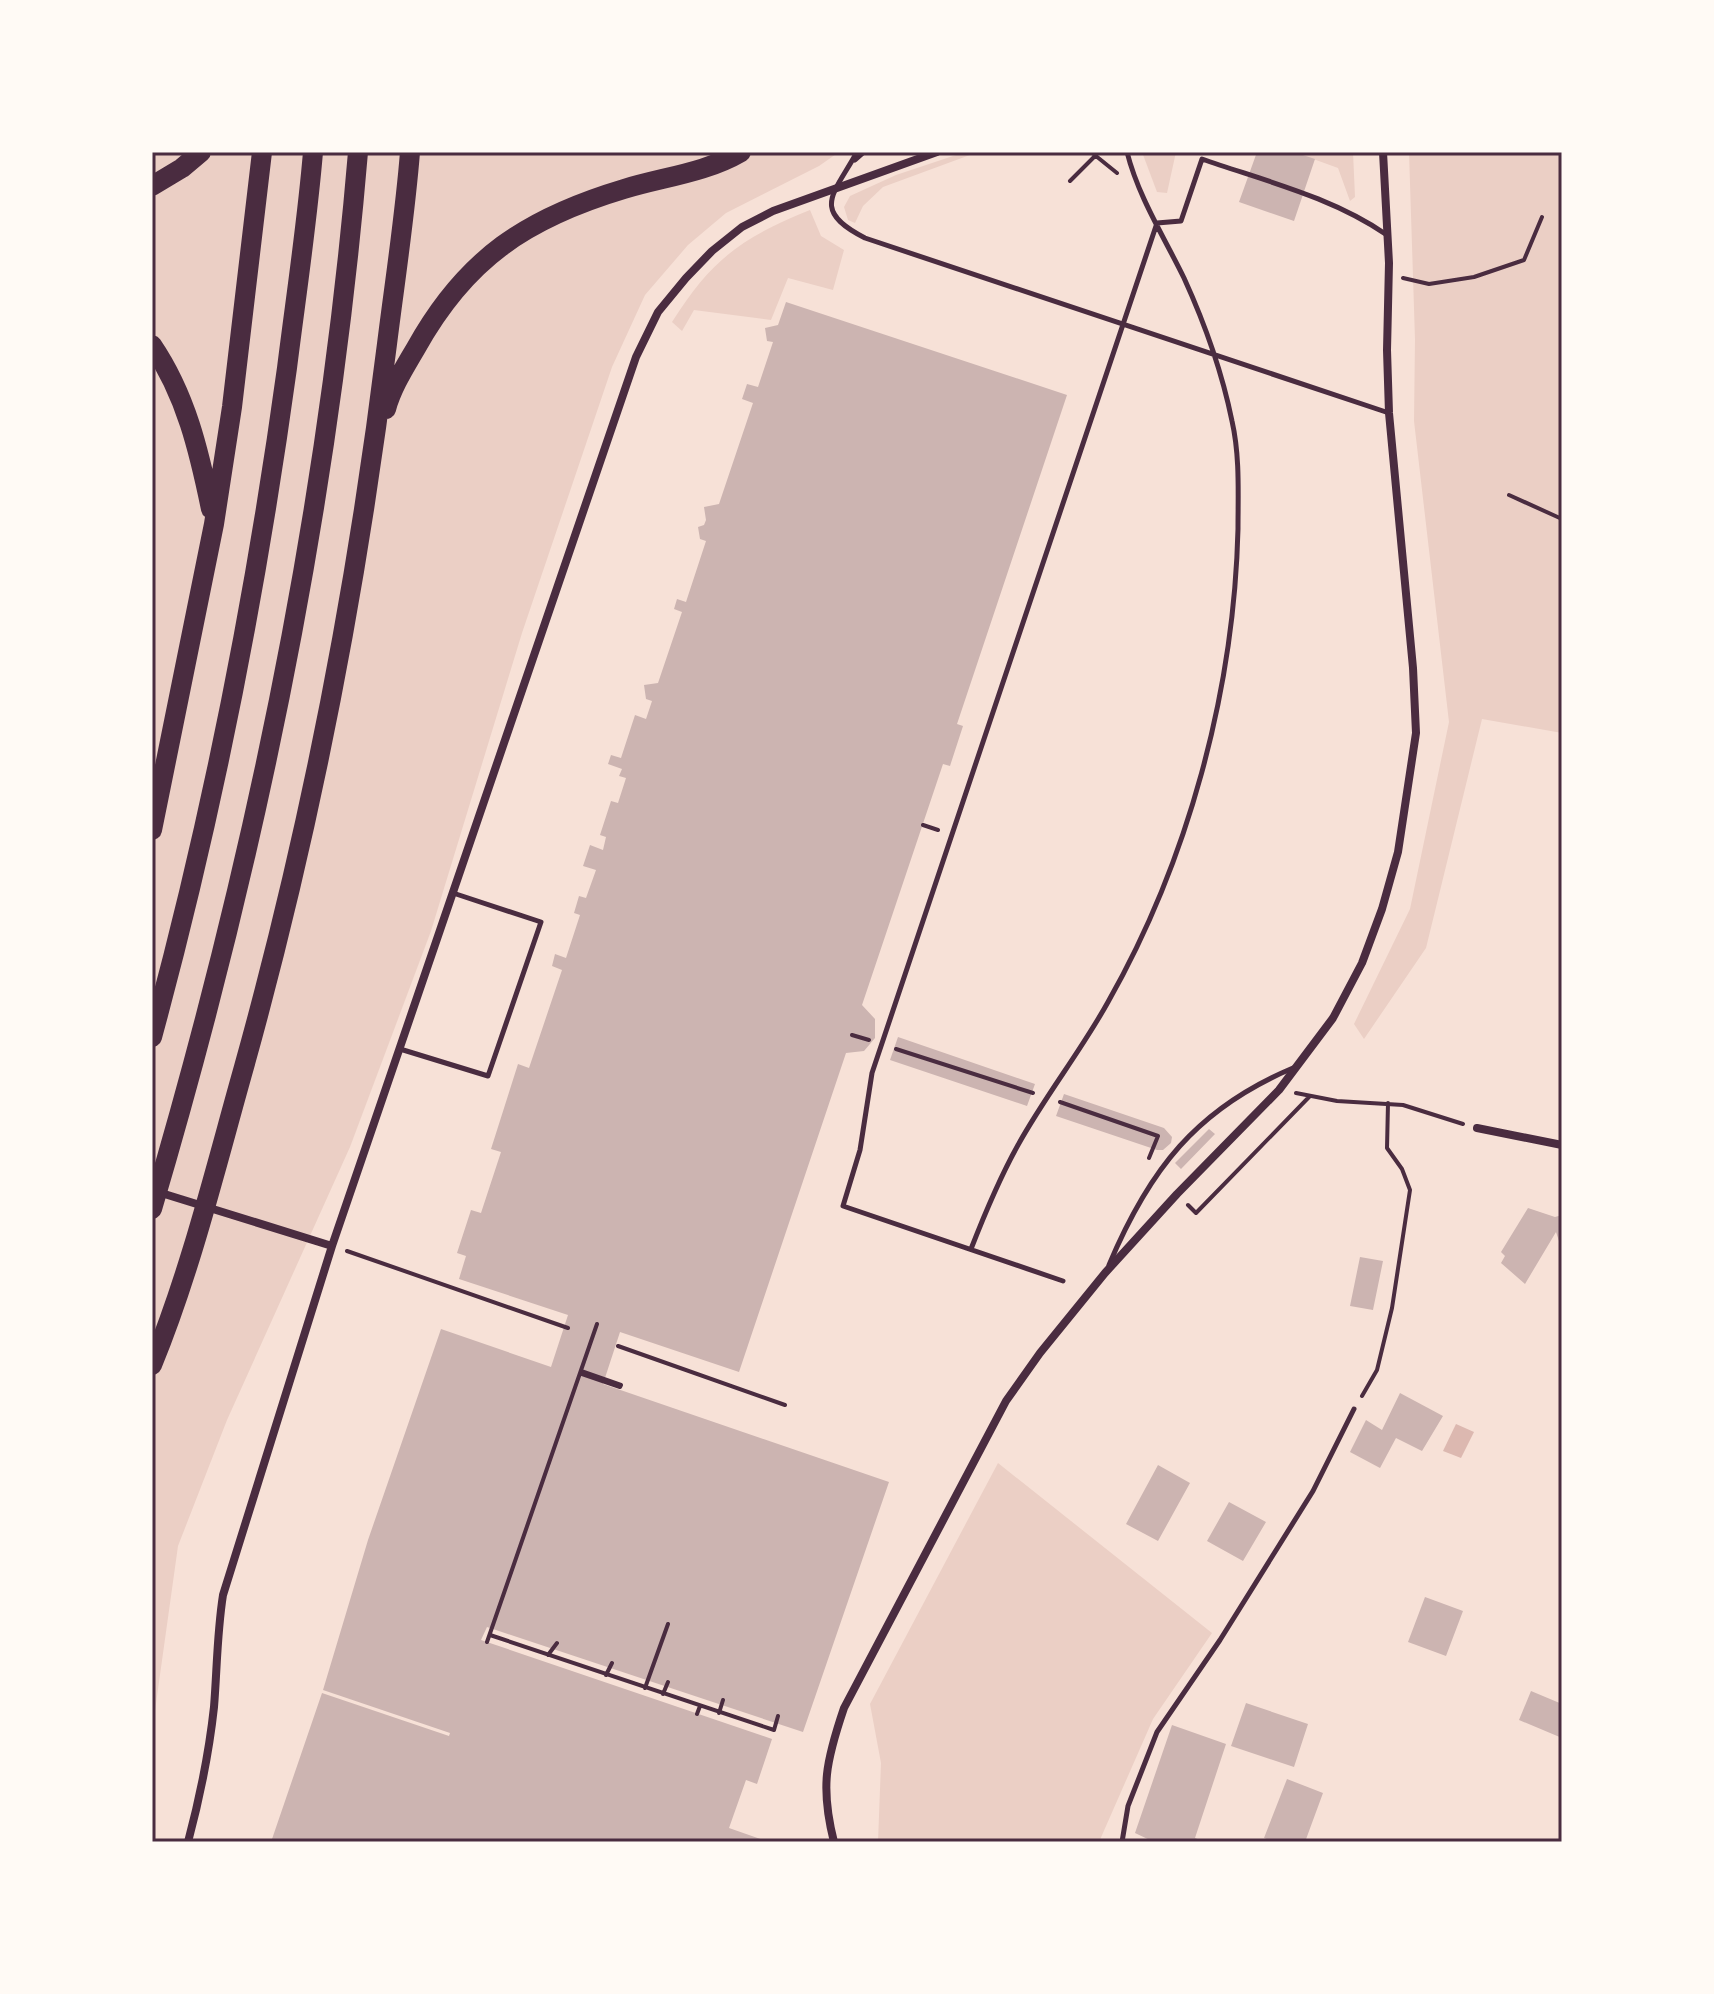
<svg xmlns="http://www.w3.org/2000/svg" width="1714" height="1994" viewBox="0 0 1714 1994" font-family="Spectral,serif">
<rect width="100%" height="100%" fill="#f7e1d7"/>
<path fill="#ebcfc5" d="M 152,152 L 839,152 L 819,166 L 726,213 L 688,245 L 645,295 L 612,367 L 522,633 L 431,931 L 350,1147 L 227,1420 L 178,1546 L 152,1732 Z
M 965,152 L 978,152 L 883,187 L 863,206 L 855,223 L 848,220 L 844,207 L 850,196 L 896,175 Z
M 1142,152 L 1176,152 L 1167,193 L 1157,192 Z
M 1294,152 L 1353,152 L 1355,197 L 1350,201 L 1338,168 Z
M 1409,152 L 1562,152 L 1562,733 L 1482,719 L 1426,948 L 1364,1039 L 1354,1024 L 1410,909 L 1449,722 L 1414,421 L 1415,339 Z
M 810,210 L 821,236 L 844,250 L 833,290 L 788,278 L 771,320 L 694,310 L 682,331 L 672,322 C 712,259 741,238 810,210 Z
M 998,1463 L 1212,1633 L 1153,1719 L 1099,1842 L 878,1842 L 881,1763 L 870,1704 Z"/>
<path fill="#dcb8b0" d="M 1456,1424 L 1474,1432 L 1461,1458 L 1443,1451 Z"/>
<path fill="#ccb4b1" d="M 1257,152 L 1294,152 L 1315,159 L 1294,221 L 1239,202 Z
M 786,302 L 1067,395 L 957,724 L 963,726 L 950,766 L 943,764 L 862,1005 L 875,1019 L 875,1038 L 864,1051 L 846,1053 L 739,1372 L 620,1332 L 603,1384 L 889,1482 L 803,1732 L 487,1627 L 481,1640 L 772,1739 L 757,1784 L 746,1780 L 729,1828 L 769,1842 L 271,1842 L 322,1693 L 449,1736 L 450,1733 L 323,1690 L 368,1540 L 441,1329 L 551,1367 L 568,1315 L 459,1279 L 466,1256 L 457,1253 L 471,1210 L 481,1213 L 501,1152 L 491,1149 L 518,1064 L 529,1068 L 562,970 L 552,966 L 555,954 L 566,958 L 580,915 L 574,913 L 579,896 L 586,898 L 596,870 L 583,866 L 590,845 L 603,850 L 606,837 L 600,835 L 611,801 L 618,803 L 626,778 L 619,776 L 622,769 L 608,764 L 611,755 L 621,758 L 635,715 L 646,719 L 652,701 L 646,699 L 644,685 L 658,683 L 682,612 L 674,609 L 677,599 L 686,602 L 706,541 L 700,539 L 698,527 L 704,525 L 706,520 L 704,507 L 719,504 L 753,403 L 742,399 L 747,384 L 758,387 L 773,342 L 767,341 L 765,328 L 778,325 Z
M 898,1037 L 1035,1084 L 1027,1106 L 890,1060 Z
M 1064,1094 L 1164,1128 L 1172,1137 L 1171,1143 L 1163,1150 L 1157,1150 L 1056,1116 Z
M 1209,1129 L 1215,1134 L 1181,1169 L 1175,1163 Z
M 1528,1208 L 1555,1217 L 1562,1215 L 1562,1250 L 1556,1232 L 1525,1284 L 1501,1263 L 1505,1256 L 1501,1252 Z
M 1360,1257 L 1383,1261 L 1373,1310 L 1350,1306 Z
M 1400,1393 L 1443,1416 L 1422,1451 L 1396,1438 L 1380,1468 L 1350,1452 L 1366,1420 L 1382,1430 Z
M 1158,1465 L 1190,1483 L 1158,1541 L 1126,1524 Z
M 1229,1502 L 1266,1522 L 1243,1561 L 1207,1541 Z
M 1425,1597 L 1463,1611 L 1446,1656 L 1408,1642 Z
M 1531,1691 L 1562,1704 L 1562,1738 L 1519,1720 Z
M 1246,1703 L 1308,1724 L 1294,1767 L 1231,1746 Z
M 1172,1725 L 1226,1744 L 1195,1838 L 1205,1842 L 1154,1842 L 1135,1833 Z
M 1287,1779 L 1323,1793 L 1305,1842 L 1274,1842 L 1264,1838 Z"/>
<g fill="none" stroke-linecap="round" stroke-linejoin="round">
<path stroke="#4a2c40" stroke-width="4" d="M 1091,152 L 1117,173
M 1070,181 L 1095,156
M 1403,278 L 1429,284 L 1474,277 L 1524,260 L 1542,217
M 1509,495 L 1562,519
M 923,825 L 938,830
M 852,1035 L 869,1040
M 896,1049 L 1033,1093
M 1296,1093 L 1337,1101 L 1403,1105 L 1463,1124
M 1060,1102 L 1158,1136 L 1149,1158
M 1188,1205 L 1196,1213 L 1310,1096
M 347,1251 L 568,1328
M 618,1346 L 785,1405
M 581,1371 L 621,1385 L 620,1387 L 582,1374
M 1362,1396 L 1377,1370 L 1392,1308 L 1410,1190 L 1402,1169 L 1387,1148 L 1388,1103
M 490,1635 L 774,1730 L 778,1716
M 487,1642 L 597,1324
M 548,1655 L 557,1643
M 606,1675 L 612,1663
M 645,1688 L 668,1624
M 663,1694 L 668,1682
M 719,1713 L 723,1700
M 697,1714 L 700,1706"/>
<path stroke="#4a2c40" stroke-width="5" d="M 857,152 C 834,194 810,210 865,238 L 1389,413
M 855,160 L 864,152
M 1157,223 L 1181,221 L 1202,159 C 1265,181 1332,197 1387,235
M 400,1049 L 488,1076 L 541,922 L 453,893
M 971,1249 C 985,1213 999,1179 1018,1145 C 1045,1096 1081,1051 1108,1002 C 1188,861 1234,691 1238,529 C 1238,494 1240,456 1232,421 C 1222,372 1205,324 1184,278 C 1164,237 1138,196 1127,152
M 1109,1265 C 1149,1170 1196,1109 1293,1068
M 1063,1281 L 843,1206 L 860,1150 L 872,1073 L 1157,223
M 1122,1842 L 1128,1806 L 1157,1732 L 1220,1640 L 1313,1491 L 1354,1409"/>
<path stroke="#4a2c40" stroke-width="8" d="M 1477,1128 L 1562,1145
M 158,1192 L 332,1246
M 188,1842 C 200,1797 209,1753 214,1707 C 217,1670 217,1633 223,1595 L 332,1246 L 636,357 L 658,312 L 686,278 L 712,251 L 742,227 L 773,211 L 937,152
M 834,1842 C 820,1787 826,1761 844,1708 L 1006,1401 L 1040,1353 L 1105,1273 L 1177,1194 L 1279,1090 L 1333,1018 L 1362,963 L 1382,909 L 1398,852 L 1416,733 L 1413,668 L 1389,413 L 1387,350 L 1389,263 L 1383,152"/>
<path stroke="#4a2c40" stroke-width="20" d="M 152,186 L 182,168 L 201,152
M 152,345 C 186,395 199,451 211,509
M 386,409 C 392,387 405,367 416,348 C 466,258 527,218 624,189 C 663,177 705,173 741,152
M 152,830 L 214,524 L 232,407 L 262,152
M 152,1037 C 212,817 256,594 287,368 C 296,296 307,224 313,152
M 152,1209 C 254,864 328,510 358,152
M 152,1365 C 191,1270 216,1166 244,1067 C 310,830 357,588 387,344 C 395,280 405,216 410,152"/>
</g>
<rect width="1714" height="1994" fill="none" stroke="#fffaf5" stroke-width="308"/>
<rect x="154" y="154" width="1406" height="1686" fill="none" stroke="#4a2c40" stroke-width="3"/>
</svg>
